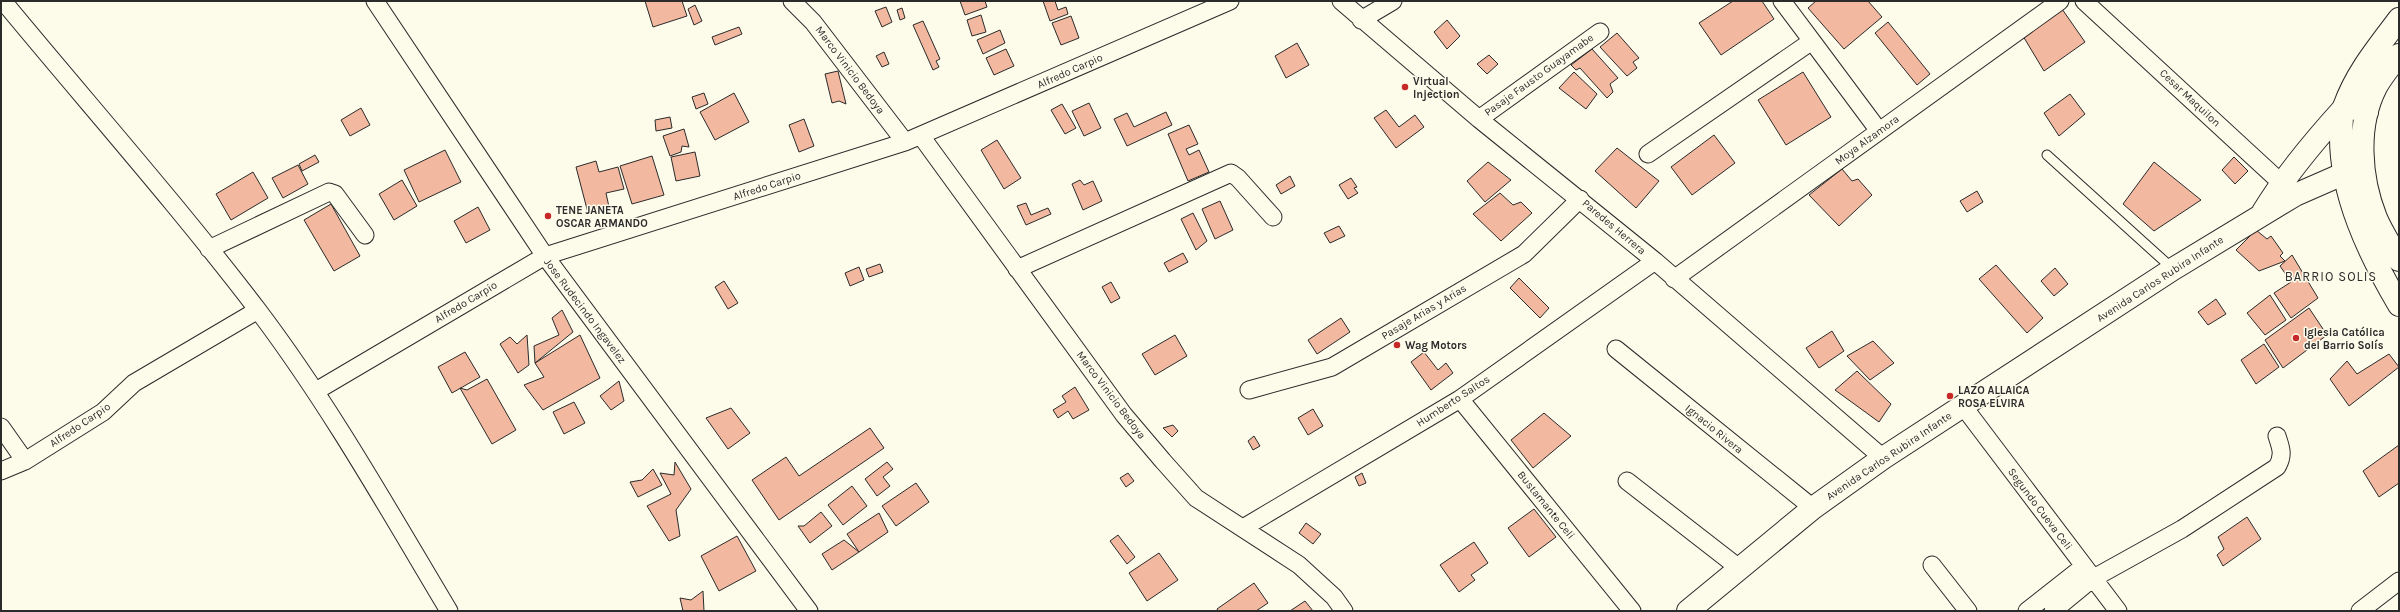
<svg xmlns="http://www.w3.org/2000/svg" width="2400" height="612" viewBox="0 0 2400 612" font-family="Karla,sans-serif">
<rect width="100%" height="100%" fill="#fdfbea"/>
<path fill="#f2b8a0" stroke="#2b2b2b" d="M 645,1 L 682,1 L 687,16 L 653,27 Z
M 960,1 L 985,1 L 987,7 L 965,15 Z
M 1043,1 L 1055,1 L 1058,10 L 1066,7 L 1068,14 L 1050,21 Z
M 1733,1 L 1762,1 L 1774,19 L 1721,55 L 1699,23 Z
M 1816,1 L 1868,1 L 1882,17 L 1844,49 L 1808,8 Z
M 695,5 L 702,21 L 694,25 L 688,9 Z
M 886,7 L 892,22 L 882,27 L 875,11 Z
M 902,8 L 905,18 L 900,20 L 897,10 Z
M 2062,9 L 2085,42 L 2044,71 L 2023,36 Z
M 981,15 L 986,32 L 972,36 L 967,20 Z
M 1071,16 L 1079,38 L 1061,45 L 1052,23 Z
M 1447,20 L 1460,36 L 1447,49 L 1434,32 Z
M 923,21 L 940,59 L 936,61 L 939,67 L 933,70 L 913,25 Z
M 1888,22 L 1930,74 L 1917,85 L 1875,33 Z
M 739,27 L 742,34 L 715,45 L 712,37 Z
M 1000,30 L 1005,43 L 983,54 L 977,40 Z
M 1617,33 L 1639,58 L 1633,62 L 1637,68 L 1627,76 L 1600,47 Z
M 1297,43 L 1309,65 L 1286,78 L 1275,56 Z
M 1006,49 L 1014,66 L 994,75 L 986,58 Z
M 1592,49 L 1618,78 L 1610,84 L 1613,92 L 1607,98 L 1580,68 L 1576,70 L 1571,65 Z
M 884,52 L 889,64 L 882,67 L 876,56 Z
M 1489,55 L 1498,64 L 1487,74 L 1477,64 Z
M 838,71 L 846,104 L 839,101 L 832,103 L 825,74 Z
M 1574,72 L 1597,94 L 1586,109 L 1559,88 Z
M 1803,72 L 1831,117 L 1786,145 L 1758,100 Z
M 704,93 L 708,104 L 696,109 L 692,97 Z
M 734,93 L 749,122 L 715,140 L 700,112 Z
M 2070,94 L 2085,114 L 2059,136 L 2044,113 Z
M 1089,103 L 1101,128 L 1084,136 L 1072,111 Z
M 1062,104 L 1076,128 L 1065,134 L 1051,110 Z
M 361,108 L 370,125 L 350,136 L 341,120 Z
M 1386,110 L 1399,127 L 1415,115 L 1424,127 L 1396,148 L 1374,118 Z
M 1166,112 L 1172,125 L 1127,146 L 1114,119 L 1127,113 L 1134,127 Z
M 670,117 L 672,128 L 656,131 L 655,120 Z
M 804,119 L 814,146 L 799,152 L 789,125 Z
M 1189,125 L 1198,144 L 1186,149 L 1189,155 L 1199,150 L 1209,172 L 1188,181 L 1168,134 Z
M 684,129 L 689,147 L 682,146 L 681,152 L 670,156 L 663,136 Z
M 1714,135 L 1735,163 L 1692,195 L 1671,167 Z
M 997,140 L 1021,178 L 1004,189 L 981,150 Z
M 1617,148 L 1659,181 L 1636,208 L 1595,171 Z
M 445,150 L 461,182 L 419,202 L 404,170 Z
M 695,152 L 700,176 L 676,181 L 671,157 Z
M 315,155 L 319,162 L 302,171 L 299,164 Z
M 652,156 L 664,195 L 632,204 L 620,166 Z
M 2234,157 L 2248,171 L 2235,184 L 2222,170 Z
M 596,161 L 599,172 L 618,167 L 624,189 L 606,193 L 609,207 L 588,213 L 576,167 Z
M 1488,162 L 1511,180 L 1485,202 L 1467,181 Z
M 2154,162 L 2201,200 L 2154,231 L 2123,204 Z
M 298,165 L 308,184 L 283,198 L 272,178 Z
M 1842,169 L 1852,181 L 1858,179 L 1872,195 L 1839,226 L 1809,195 Z
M 253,172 L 268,198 L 231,220 L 216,194 Z
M 1290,176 L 1295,186 L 1281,194 L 1276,185 Z
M 1351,178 L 1357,187 L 1354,188 L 1358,193 L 1348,199 L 1339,185 Z
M 402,180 L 417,206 L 394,220 L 379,194 Z
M 1080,180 L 1084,185 L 1093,181 L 1102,201 L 1083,210 L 1072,184 Z
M 1977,191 L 1983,202 L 1967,212 L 1960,201 Z
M 1500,193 L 1513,205 L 1521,202 L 1532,213 L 1501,241 L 1473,214 Z
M 1220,201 L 1233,230 L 1215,239 L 1202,209 Z
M 1026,203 L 1031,215 L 1048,208 L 1051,214 L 1026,225 L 1017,206 Z
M 331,204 L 360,256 L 334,271 L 304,220 Z
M 478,207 L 490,230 L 466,243 L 454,221 Z
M 1193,213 L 1207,241 L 1196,250 L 1181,219 Z
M 1339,226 L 1345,236 L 1330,243 L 1324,233 Z
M 2256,230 L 2267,239 L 2271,236 L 2283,253 L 2280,256 L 2285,261 L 2259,271 L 2236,250 Z
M 1183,253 L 1188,262 L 1169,272 L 1164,263 Z
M 2292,255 L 2318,298 L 2291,318 L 2274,293 L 2291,282 L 2280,266 Z
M 880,264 L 883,272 L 869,277 L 866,269 Z
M 1996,265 L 2043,318 L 2027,333 L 1979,279 Z
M 859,267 L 864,280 L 850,286 L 845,273 Z
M 2055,268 L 2068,284 L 2054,296 L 2041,281 Z
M 1519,278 L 1549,308 L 1540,318 L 1510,288 Z
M 724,281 L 738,303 L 728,309 L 715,287 Z
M 1111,282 L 1120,298 L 1111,303 L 1102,287 Z
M 2270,295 L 2286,320 L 2265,335 L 2247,313 Z
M 2216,299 L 2226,314 L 2208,325 L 2198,312 Z
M 2309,308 L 2327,335 L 2283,368 L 2265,340 Z
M 562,310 L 573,332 L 535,363 L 534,346 L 559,335 L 552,318 Z
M 1341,318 L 1350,332 L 1317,354 L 1308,340 Z
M 1832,331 L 1844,351 L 1819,368 L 1806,348 Z
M 527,335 L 529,365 L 518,373 L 500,344 L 510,337 L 517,344 Z
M 580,335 L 600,378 L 543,410 L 524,385 L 544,377 L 535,363 Z
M 1175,335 L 1187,356 L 1155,375 L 1142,354 Z
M 1873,341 L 1894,363 L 1870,380 L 1847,356 Z
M 2264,344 L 2279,367 L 2256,384 L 2241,360 Z
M 465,352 L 480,377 L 452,393 L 438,367 Z
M 1424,352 L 1438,370 L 1446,363 L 1453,373 L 1431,390 L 1411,362 Z
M 2389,354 L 2399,367 L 2349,406 L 2330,379 L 2347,361 L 2357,374 Z
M 1857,371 L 1891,404 L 1879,422 L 1835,390 Z
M 487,379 L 516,430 L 492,444 L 460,388 L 467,390 Z
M 619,381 L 624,401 L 611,410 L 600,396 Z
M 1075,387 L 1089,410 L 1073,419 L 1068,411 L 1058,418 L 1053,410 L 1066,402 L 1062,396 Z
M 574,402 L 585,423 L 564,434 L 553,412 Z
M 731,408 L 750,433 L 728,449 L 706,418 Z
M 1313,409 L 1323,426 L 1308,435 L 1298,418 Z
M 1544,413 L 1571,436 L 1533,468 L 1511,440 Z
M 1173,425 L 1178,431 L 1172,437 L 1163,428 Z
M 870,428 L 884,448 L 779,520 L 752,480 L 786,457 L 799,476 Z
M 1254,436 L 1260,446 L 1253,450 L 1248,441 Z
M 2399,445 L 2399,483 L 2379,497 L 2363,471 Z
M 675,462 L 691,489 L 676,510 L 680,536 L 669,541 L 647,506 L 671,494 L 660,473 L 674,475 Z
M 887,462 L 893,469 L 883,477 L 890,486 L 877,496 L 865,479 Z
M 653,469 L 662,485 L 638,497 L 630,482 L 642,480 Z
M 1128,473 L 1134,481 L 1126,487 L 1120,478 Z
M 1362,473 L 1366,483 L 1359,486 L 1355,477 Z
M 916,483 L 929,502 L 896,526 L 882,506 Z
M 852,486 L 867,506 L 843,525 L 828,505 Z
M 1534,509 L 1556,537 L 1529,557 L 1508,528 Z
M 821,512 L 832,526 L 810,543 L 798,526 L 804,526 Z
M 879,513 L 888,532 L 859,552 L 847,534 Z
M 2247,517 L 2261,539 L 2223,566 L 2217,555 L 2224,549 L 2218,537 Z
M 1306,523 L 1321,534 L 1313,544 L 1299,533 Z
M 1118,535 L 1135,557 L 1127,564 L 1110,541 Z
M 737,536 L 756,571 L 719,591 L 701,556 Z
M 844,540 L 859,552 L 832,570 L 822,554 Z
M 1474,542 L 1488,563 L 1471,575 L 1475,580 L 1459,592 L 1440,565 Z
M 1159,553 L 1178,580 L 1147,601 L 1129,573 Z
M 1254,583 L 1268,603 L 1256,611 L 1218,611 L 1217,609 Z
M 703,591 L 704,611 L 683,611 L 680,598 L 691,600 Z
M 1305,601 L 1313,611 L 1290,611 Z"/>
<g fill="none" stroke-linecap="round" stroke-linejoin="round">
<g stroke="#2b2b2b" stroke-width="11">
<path id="service" d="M 2047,155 L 2173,269"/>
</g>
<g stroke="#2b2b2b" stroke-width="19">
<path id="minor" d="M 3,1 C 88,104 176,203 257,309 C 329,404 388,509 449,611
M 375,1 L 545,256 L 809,611
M 792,1 L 813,22 L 905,142
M 1341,1 L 1479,119 L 1655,261 L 1883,458
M 1782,1 L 1812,41
M 2084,1 L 2290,191
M 1361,20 L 1393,1
M 1479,119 L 1600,32
M 921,136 L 1124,415 L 1163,461 L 1196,498 L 1299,565 L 1334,597 L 1344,611
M 1648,154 L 1812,41 L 1879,131
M 209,249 L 329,192 L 335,194 L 365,235
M 1017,269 L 1231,173 L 1238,178 L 1273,217
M 1674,279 L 2060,1
M 1616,349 L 1813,508
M 1249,390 L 1332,367 L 1524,254 L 1580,199
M 316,391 L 545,256 L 905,142 L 1230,1
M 1460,399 L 1632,611
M 1963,406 L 2118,611
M 1,427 L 25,461
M 1,471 L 25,461 L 103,412 L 134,383 L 258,310
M 1627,481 L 1739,568
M 1243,528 L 1460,399 L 1655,261
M 1932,565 L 1968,611
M 2027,611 L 2083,567
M 2053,611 L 2092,579 L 2182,529 L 2277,467 C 2284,455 2281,448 2277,436
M 2360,611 L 2399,581"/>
</g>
<g stroke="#2b2b2b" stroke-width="24">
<path id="tertiary" d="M 2263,212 C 2286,174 2314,141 2344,108 L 2359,109 L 2367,112
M 1688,611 L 1813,508 L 1883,458 L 2173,269 L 2295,195 L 2343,174 L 2358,162"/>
</g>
<g stroke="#2b2b2b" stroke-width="24">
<path id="primary" d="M 2399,19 C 2378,47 2356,73 2344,107 C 2341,115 2342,125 2341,134 C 2340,194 2369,254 2399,305
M 2399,55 C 2391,65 2382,76 2376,87 C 2356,126 2360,178 2376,218 C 2382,232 2391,246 2399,260"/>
</g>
<use href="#service" stroke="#fdfbea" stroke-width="9"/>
<use href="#minor" stroke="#fdfbea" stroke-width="17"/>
<use href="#tertiary" stroke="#fdfbea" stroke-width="22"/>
<use href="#primary" stroke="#fdfbea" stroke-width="22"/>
</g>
<g fill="#c62828" stroke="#fdfbea" stroke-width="1.5">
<circle cx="1405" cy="87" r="4"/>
<circle cx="548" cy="216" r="4"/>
<circle cx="2296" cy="338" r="4"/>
<circle cx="1397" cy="345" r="4"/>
<circle cx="1950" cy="396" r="4"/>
</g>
<g text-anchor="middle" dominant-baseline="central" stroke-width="3" stroke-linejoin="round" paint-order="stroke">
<g font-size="11" fill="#2b2b2b" stroke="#fdfbea">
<text transform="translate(850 70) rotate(53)">Marco Vinicio Bedoya</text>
<text transform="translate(1070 71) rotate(-24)">Alfredo Carpio</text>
<text transform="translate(1539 75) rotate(-36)">Pasaje Fausto Guayamabe</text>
<text transform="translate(2190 98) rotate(43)">Cesar Maquilon</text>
<text transform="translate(1867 140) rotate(-36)">Moya Alzamora</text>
<text transform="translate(767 186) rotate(-18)">Alfredo Carpio</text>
<text transform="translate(1614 227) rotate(40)">Paredes Herrera</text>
<text transform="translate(2160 279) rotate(-33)">Avenida Carlos Rubira Infante</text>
<text transform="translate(466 302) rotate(-31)">Alfredo Carpio</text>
<text transform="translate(585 311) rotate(53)">Jose Rudecindo Ingavelez</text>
<text transform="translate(1424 312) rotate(-31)">Pasaje Arias y Arias</text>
<text transform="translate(1111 395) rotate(53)">Marco Vinicio Bedoya</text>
<text transform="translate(1453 401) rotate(-33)">Humberto Saltos</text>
<text transform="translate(80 425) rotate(-34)">Alfredo Carpio</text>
<text transform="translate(1714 429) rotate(39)">Ignacio Rivera</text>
<text transform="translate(1889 456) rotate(-34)">Avenida Carlos Rubira Infante</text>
<text transform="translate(1546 505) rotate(51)">Bustamante Celi</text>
<text transform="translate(2040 509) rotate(53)">Segundo Cueva Celi</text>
</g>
<g font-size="11" font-weight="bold" fill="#2b2b2b" stroke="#fdfbea" text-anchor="start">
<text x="1413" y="81">Virtual<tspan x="1413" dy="13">Injection</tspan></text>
<text x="556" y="210">TENE JANETA<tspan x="556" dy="13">OSCAR ARMANDO</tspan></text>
<text x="2304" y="332">Iglesia Católica<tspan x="2304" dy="13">del Barrio Solís</tspan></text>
<text x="1405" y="345">Wag Motors</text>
<text x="1958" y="390">LAZO ALLAICA<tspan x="1958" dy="13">ROSA ELVIRA</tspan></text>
</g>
<g font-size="13" letter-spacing="1" fill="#2b2b2b" stroke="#fdfbea">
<text x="2331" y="276">BARRIO SOLIS</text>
</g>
</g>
<rect width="2400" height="612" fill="none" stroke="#2b2b2b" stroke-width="4"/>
</svg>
